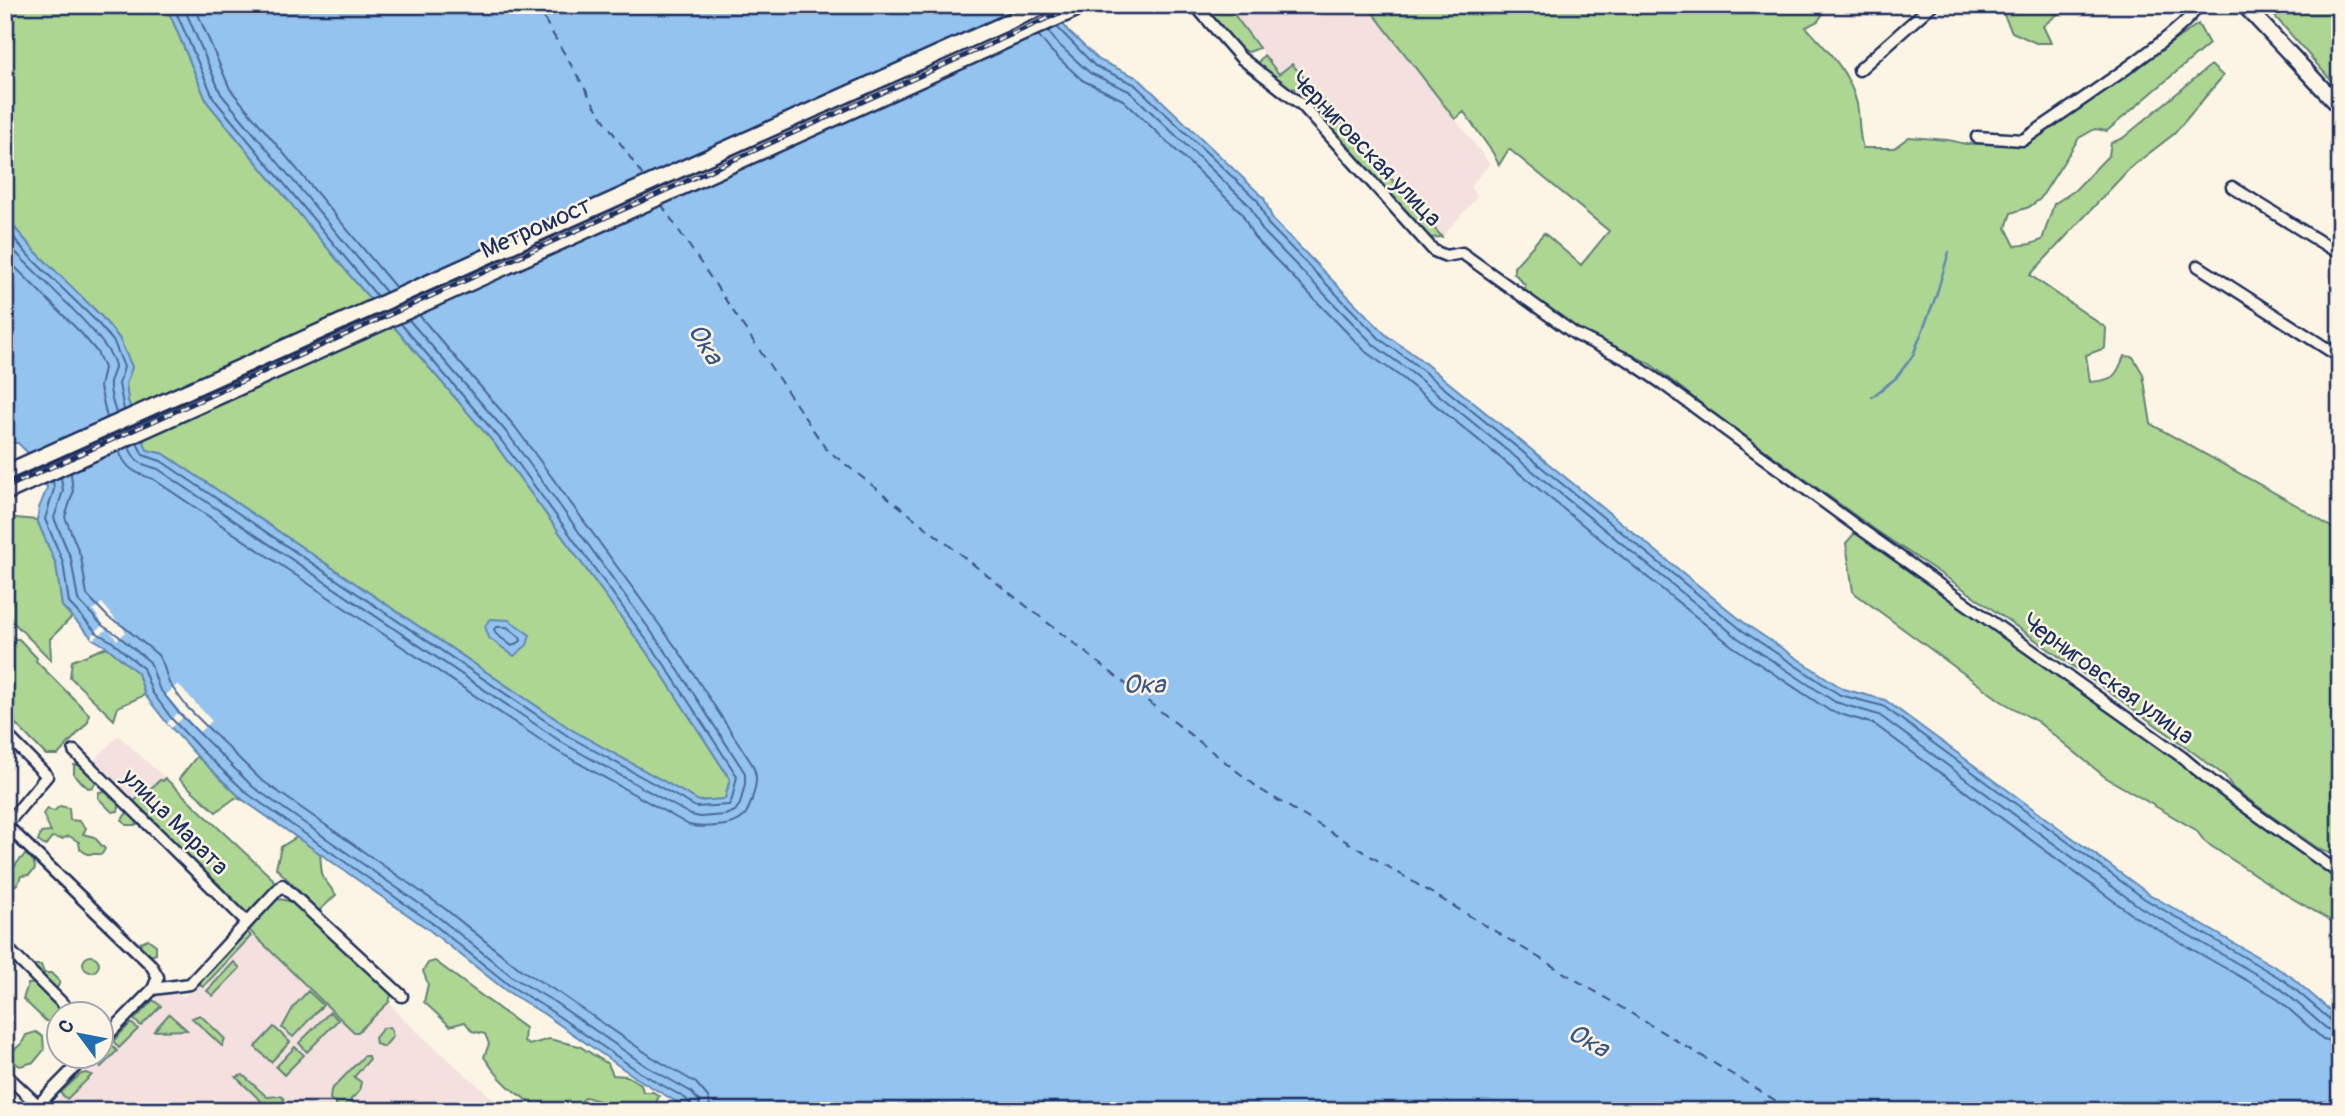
<svg xmlns="http://www.w3.org/2000/svg" width="2345" height="1116" viewBox="0 0 2345 1116" font-family="Pangolin,sans-serif">
<rect width="100%" height="100%" fill="#fcf5e5"/>
<filter id="ink" filterUnits="userSpaceOnUse"><feTurbulence type="fractalNoise" baseFrequency=".0143" numOctaves="2"/><feDisplacementMap in="SourceGraphic" scale="14" xChannelSelector="R" yChannelSelector="G"/><feConvolveMatrix kernelMatrix="1 2 1 2 8 2 1 2 1" color-interpolation-filters="sRGB"/></filter>
<g filter="url(#ink)">
<path fill="#f4e1df" d="M 1227,5 L 1367,5 L 1490,164 L 1470,187 L 1478,196 L 1442,237 L 1293,64 L 1279,74 Z
M 118,735 L 165,778 L 139,806 L 93,762 Z
M 279,899 L 294,902 L 391,995 L 389,1002 L 404,1020 L 507,1111 L 61,1111 L 59,1108 L 56,1101 L 60,1093 L 98,1057 L 102,1056 L 102,1053 L 159,994 L 166,990 L 174,990 L 184,996 L 270,902 Z"/>
<path fill="#add693" stroke="#648278" stroke-width="2" d="M 5,5 L 166,5 L 207,102 L 353,279 L 495,444 L 658,668 L 730,779 L 725,799 L 699,801 L 572,730 L 164,454 L 147,450 L 128,401 L 126,384 L 132,367 L 119,338 L 101,316 L 34,250 L 5,217 Z
M 1204,5 L 1227,5 L 1259,48 L 1249,52 C 1233,49 1209,20 1204,5 Z
M 1367,5 L 1786,5 L 1788,7 L 1789,5 L 1829,5 L 1818,21 L 1806,27 C 1829,52 1849,71 1857,104 C 1860,119 1858,133 1863,148 L 1894,148 L 1909,137 L 1948,140 L 1966,144 L 2003,143 L 2026,146 L 2198,24 L 2209,44 L 2107,131 L 2095,129 L 2079,138 L 2040,199 L 2029,207 L 2011,213 L 2006,228 L 2015,246 L 2031,244 L 2042,240 L 2054,204 L 2074,191 L 2109,155 L 2111,143 L 2123,138 L 2211,65 L 2223,76 L 2174,134 L 2130,168 L 2030,275 L 2106,328 L 2105,348 L 2086,355 L 2090,382 C 2113,380 2116,378 2124,356 L 2133,357 L 2143,374 L 2151,424 L 2298,506 L 2340,533 L 2340,866 L 2331,854 L 2319,849 L 2270,815 L 2233,788 L 2225,776 L 2167,733 L 1965,590 L 1874,529 L 1708,409 L 1649,363 L 1562,322 L 1525,293 L 1525,285 L 1514,273 L 1514,267 L 1544,233 L 1581,265 L 1609,231 L 1509,149 L 1499,165 L 1493,153 L 1464,112 L 1455,119 Z
M 2008,5 L 2069,5 L 2043,26 L 2051,43 L 2036,43 L 2012,32 L 2002,11 Z
M 2265,5 L 2340,5 L 2340,89 L 2336,86 Z
M 1264,55 L 1279,74 L 1292,64 L 1308,82 L 1300,88 L 1291,89 L 1260,68 L 1259,61 Z
M 1316,92 L 1442,237 L 1430,238 L 1311,109 L 1309,100 Z
M 5,517 L 37,520 L 56,564 L 62,606 L 72,617 L 50,639 L 51,660 L 8,617 L 12,599 L 5,591 Z
M 1855,533 L 2095,699 L 2174,757 L 2223,797 L 2340,876 L 2340,926 L 2283,893 L 2205,842 L 2196,830 L 2105,777 L 2038,722 L 2001,701 L 1853,592 L 1846,543 Z
M 5,630 L 15,639 L 19,639 L 37,658 L 36,661 L 89,714 L 88,722 L 58,755 L 46,755 L 5,713 Z
M 107,647 L 138,673 L 145,695 L 118,707 L 114,720 L 70,677 L 72,661 Z
M 197,756 L 243,800 L 235,798 L 216,812 L 179,779 Z
M 74,765 L 81,765 L 96,782 L 93,787 L 88,788 L 74,775 Z
M 165,778 L 273,879 L 274,885 L 250,912 L 244,912 L 220,888 L 220,885 L 196,865 L 196,862 L 191,859 L 148,815 L 139,825 L 126,825 L 122,820 L 125,815 L 131,811 L 133,802 L 140,796 L 137,788 L 141,784 L 150,789 L 160,780 L 163,781 Z
M 104,791 L 120,804 L 118,811 L 112,812 L 98,798 L 99,792 Z
M 60,806 L 69,808 L 70,820 L 79,821 L 86,828 L 83,834 L 94,837 L 105,849 L 102,854 L 87,854 L 80,849 L 79,842 L 69,836 L 62,839 L 52,837 L 45,846 L 38,841 L 41,833 L 51,832 L 43,814 L 47,809 L 54,811 Z
M 297,837 L 320,853 L 322,876 L 336,895 L 319,911 L 276,868 L 281,847 Z
M 25,855 L 33,858 L 35,869 L 29,875 L 21,876 L 18,884 L 9,888 L 5,896 C 5,880 12,866 25,855 Z
M 279,899 L 294,902 L 389,989 L 391,995 L 389,1002 L 358,1032 L 354,1032 L 247,928 L 271,902 Z
M 245,930 L 251,936 L 203,987 L 197,982 Z
M 148,939 L 156,945 L 156,954 L 147,957 L 139,950 L 141,942 Z
M83 964a8 8 0 1 1 16 0a8 8 0 1 1-16 0Z
M 435,961 L 525,1028 L 524,1041 L 529,1045 L 549,1039 L 579,1046 L 608,1064 L 613,1075 L 627,1076 L 641,1084 L 643,1092 L 653,1092 L 659,1096 L 655,1105 L 661,1110 L 676,1106 L 679,1111 L 631,1111 L 586,1097 L 580,1102 L 586,1108 L 595,1111 L 535,1111 L 534,1104 C 512,1093 497,1077 484,1057 L 489,1044 L 485,1034 L 472,1031 L 465,1022 L 450,1026 L 424,1002 L 428,984 L 423,971 L 428,963 Z
M 234,962 L 240,968 L 213,996 L 207,991 Z
M 34,965 L 41,965 L 44,973 L 51,973 L 60,982 L 57,988 L 51,989 L 42,981 L 43,974 L 35,972 Z
M 37,983 L 62,1009 L 59,1022 L 46,1021 L 23,999 L 28,984 Z
M 308,991 L 323,1005 L 293,1037 L 282,1028 L 294,1006 Z
M 153,1000 L 161,1006 L 141,1026 L 134,1020 Z
M 330,1012 L 338,1020 L 307,1052 L 299,1043 Z
M 169,1014 L 187,1030 L 154,1031 Z
M 200,1015 L 225,1039 L 222,1046 L 192,1018 Z
M 131,1023 L 138,1029 L 119,1048 L 113,1041 Z
M 274,1027 L 290,1042 L 271,1062 L 255,1047 Z
M 390,1027 L 393,1036 L 384,1047 L 376,1044 L 375,1038 L 383,1028 Z
M 36,1032 L 43,1037 L 44,1050 L 34,1062 L 20,1066 L 11,1060 L 12,1052 L 22,1043 L 26,1035 Z
M 110,1044 L 117,1051 L 101,1067 L 98,1061 L 98,1057 L 102,1056 L 102,1053 Z
M 295,1047 L 304,1055 L 284,1075 L 276,1067 Z
M 364,1056 L 368,1056 L 369,1060 L 354,1077 L 361,1082 L 359,1092 L 351,1099 L 350,1107 L 343,1111 L 330,1099 L 331,1090 Z
M 86,1073 L 92,1075 L 67,1099 L 60,1093 L 81,1074 Z
M 243,1075 L 267,1097 L 281,1096 L 284,1099 L 282,1111 L 262,1109 L 263,1103 L 236,1077 Z"/>
<path fill="#93c3ee" stroke="#6388b4" stroke-width="2" d="M 166,5 L 1049,5 L 1069,32 L 1099,60 L 1138,78 L 1264,198 L 1273,220 L 1386,335 L 1416,356 L 1747,625 L 1843,689 L 1885,700 L 2149,894 L 2289,975 L 2340,1019 L 2340,1111 L 687,1111 L 680,1104 L 638,1079 L 544,1014 L 505,990 L 428,929 L 243,800 L 197,756 L 167,723 L 145,695 L 138,673 L 107,647 L 93,639 L 62,606 L 56,564 L 37,520 L 39,508 L 47,488 L 42,467 L 18,443 L 5,443 L 5,217 L 34,250 L 101,316 L 119,338 L 132,367 L 126,384 L 128,401 L 147,450 L 164,454 L 572,730 L 699,801 L 725,799 L 730,779 L 658,668 L 495,444 L 353,279 L 207,102 Z
M 490,619 L 509,620 L 530,635 L 527,645 L 514,656 L 489,638 L 485,626 Z"/>
<path fill="#fcf5e5" d="M 102,603 L 126,632 L 117,640 L 108,629 L 93,639 L 91,637 L 103,624 L 93,610 Z
M 178,684 L 212,721 L 199,732 L 185,716 L 171,728 L 167,723 L 180,711 L 166,695 Z"/>
<g fill="none" stroke-linecap="round" stroke-linejoin="round">
<path stroke="#4b6a98" stroke-width="2" d="M 173,5 L 214,99 L 377,296
M 183,5 L 221,94 L 386,292
M 194,5 L 230,89 L 396,288
M 1057,27 L 1095,66 L 1134,84 L 1258,201 L 1268,224 L 1381,340 L 1412,362 L 1743,631 L 1840,695 L 1883,706 L 2145,899 L 2285,981 L 2333,1022 L 2340,1024
M 1048,31 L 1057,43 L 1090,73 L 1129,91 L 1250,206 L 1262,230 L 1375,346 L 1407,369 L 1738,638 L 1835,702 L 1879,715 L 2140,907 L 2280,988 L 2327,1029 L 2340,1033
M 1039,36 L 1050,50 L 1082,80 L 1123,100 L 1241,212 L 1254,237 L 1367,353 L 1401,377 L 1732,646 L 1830,711 L 1874,724 L 2134,916 L 2274,996 L 2323,1039 L 2340,1043
M 5,227 L 28,255 L 96,321 L 114,342 L 124,367 L 119,384 L 124,410
M 5,241 C 27,267 111,339 115,366 C 115,371 111,377 110,382 C 109,392 113,404 116,413
M 5,257 L 82,334 L 97,352 L 104,368 L 100,387 L 107,418
M 137,443 L 143,455 L 161,461 L 568,736 L 696,807 L 729,805 L 732,799 L 737,776 L 664,664 L 501,440 L 401,324
M 129,447 C 135,463 142,464 158,469 L 563,743 L 691,815 L 700,817 L 725,815 L 735,811 L 740,804 L 745,784 L 745,773 L 671,659 L 508,434 L 409,320
M 119,451 C 126,469 135,473 153,479 L 557,751 L 689,825 C 699,828 708,827 717,826 C 743,824 748,816 754,792 C 757,781 757,774 752,764 L 680,653 L 516,428 L 419,315
M 71,473 L 73,493 L 65,517 L 81,557 L 87,595 L 109,618 L 123,626 L 158,655 L 163,664 L 169,683 L 187,707 L 260,779 L 444,908 L 520,969 L 559,993 L 652,1057 L 696,1083 L 708,1097 L 711,1111
M 61,477 L 63,491 L 54,518 L 71,559 L 78,600 L 103,626 L 116,634 L 150,662 L 159,688 L 179,713 L 253,787 L 437,916 L 514,978 L 553,1001 L 646,1066 L 690,1091 L 699,1101 L 700,1111
M 53,481 L 54,489 L 45,519 L 63,562 L 69,603 L 97,633 L 111,641 L 143,668 L 152,692 L 172,719 L 202,751 L 248,794 L 432,923 L 509,985 L 548,1009 L 641,1073 L 685,1098 L 691,1104 L 692,1111
M 497,627 L 507,627 L 520,637 L 521,641 L 512,646 L 496,634 L 494,629 Z"/>
<path stroke="#6388b4" stroke-width="2.5" d="M 1872,397 L 1896,378 L 1913,355 L 1936,296 L 1949,252"/>
<path stroke="#395482" stroke-width="2" stroke-dasharray="9 7" stroke-linecap="butt" d="M 536,5 L 598,111 L 645,179
M 661,204 L 826,449 L 1261,790 L 1793,1111"/>
<g stroke="#1b2f5e" stroke-width="15">
<path id="minor" d="M 1199,5 L 1200,11 L 1241,58 L 1302,105 L 1434,251 L 1446,256 L 1462,253 L 1575,334 L 1628,360 L 1663,384 L 1855,525 L 2182,757 C 2232,800 2287,835 2340,874
M 1859,70 L 1932,5
M 1977,137 L 2023,140 C 2054,118 2189,31 2198,5
M 2232,187 L 2340,254
M 2198,266 L 2340,357
M 5,733 L 47,776 L 5,826
M 74,751 L 247,922
M 6,825 L 151,965 L 158,977 L 153,989
M 5,946 L 73,1014
M 102,1041 L 153,989 L 190,984 L 282,885 L 402,996
M 5,1074 L 44,1111
M 38,1105 L 86,1056"/>
</g>
<g stroke="#1b2f5e" stroke-width="19">
<path id="secondary" d="M 2244,5 L 2340,107
M 5,493 L 1085,5"/>
</g>
<use href="#minor" stroke="#fcf5e5" stroke-width="10"/>
<use href="#secondary" stroke="#fcf5e5" stroke-width="14"/>
<g stroke="#1b2f5e" stroke-width="5">
<path id="rail" d="M 5,476 L 232,371 L 699,164
M 5,488 L 1077,5"/>
</g>
<use href="#rail" stroke="#fcf5e5" stroke-width="2.5" stroke-dasharray="8" stroke-linecap="butt"/>
<g stroke="#1b2f5e" stroke-width="19" stroke-linecap="butt">
<path id="secondary-bridge" d="M 5,473 L 1046,5"/>
</g>
<use href="#secondary-bridge" stroke="#fcf5e5" stroke-width="14"/>
</g>
</g>
<g text-anchor="middle" dominant-baseline="central" stroke-width="5" stroke-linejoin="round" paint-order="stroke">
<g font-size="24" fill="#1b2f5e" stroke="#fcf5e5">
<text transform="translate(1366 149) rotate(46)">Черниговская улица</text>
<text transform="translate(536 228) rotate(-24)">Метромост</text>
<text transform="translate(2108 679) rotate(36)">Черниговская улица</text>
<text transform="translate(175 822) rotate(45)">улица Марата</text>
</g>
<g font-size="26" font-style="italic" fill="#395482" stroke="#fcf5e5">
<text transform="translate(705 344) rotate(59)">Ока</text>
<text x="1144" y="685">Ока</text>
<text transform="translate(1588 1041) rotate(29)">Ока</text>
</g>
</g>
<rect width="2345" height="1116" fill="none" stroke="#fcf5e5" stroke-width="28"/>
<rect x="14" y="14" width="2317" height="1088" fill="none" stroke="#1b2f5e" stroke-width="2.5" filter="url(#ink)"/>
<g transform="translate(80 1035) rotate(302)"><circle r="33" fill="#fcf5e5" stroke="#a2a6af" stroke-width="2"/>
<path d="M0-5L12 26L0 18L-12 26Z" fill="#1f6fb2"/>
<text y="-10" font-size="19" font-weight="bold" text-anchor="middle" fill="#1b2f5e">С</text>
</g>
</svg>
